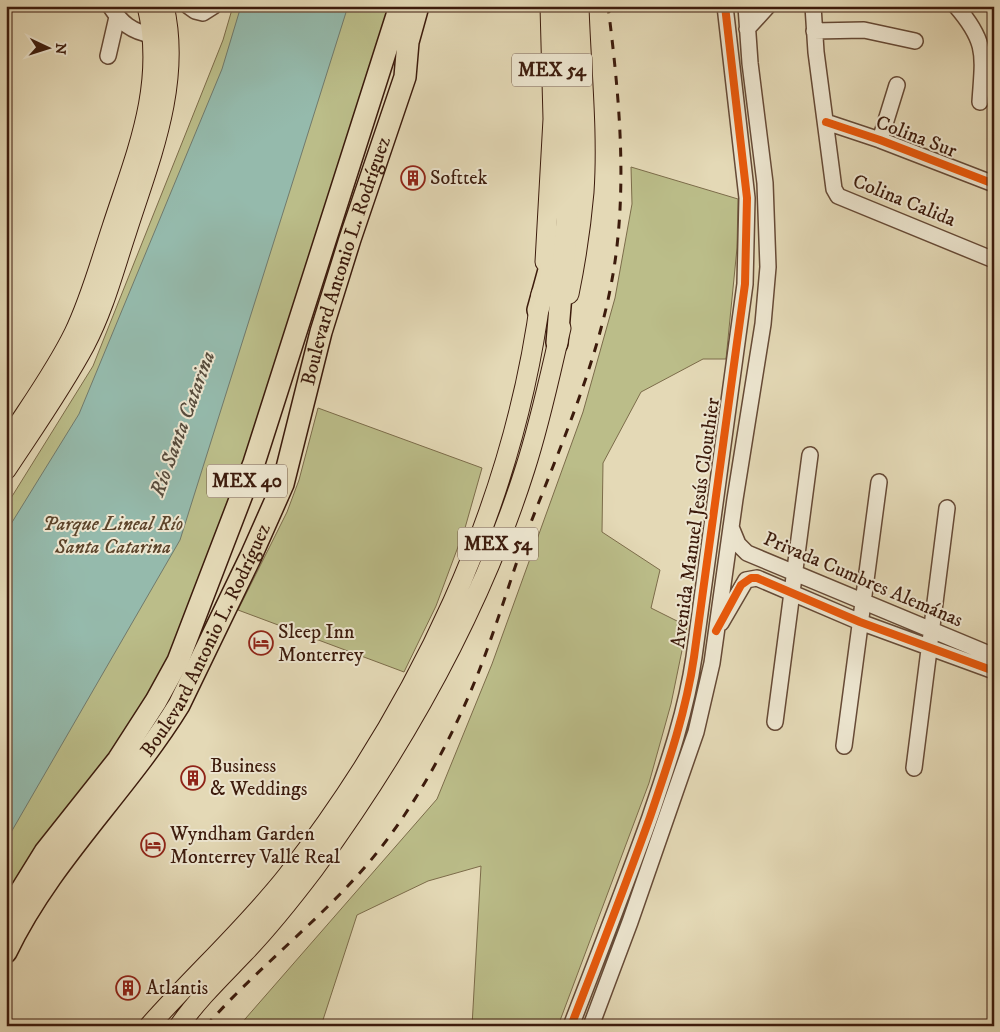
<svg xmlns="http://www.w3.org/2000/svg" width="1000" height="1032" viewBox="0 0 1000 1032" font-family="'IM FELL DW Pica',serif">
<rect width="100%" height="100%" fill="#e4d9b6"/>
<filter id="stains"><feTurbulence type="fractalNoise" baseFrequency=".004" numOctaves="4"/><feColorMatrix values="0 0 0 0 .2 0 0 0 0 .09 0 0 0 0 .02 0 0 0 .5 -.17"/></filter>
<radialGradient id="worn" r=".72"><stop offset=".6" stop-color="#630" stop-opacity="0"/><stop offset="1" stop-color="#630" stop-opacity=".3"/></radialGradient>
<path fill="#bbbd89" stroke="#7c6c4a" d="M 233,6 L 401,6 L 252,468 L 160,693 L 6,907 L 6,506 L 93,366 L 223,40 Z
M 631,167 L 738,199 L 737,248 L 726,359 L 703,359 L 641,392 L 603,463 L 602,532 L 660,570 L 651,608 L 687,626 L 671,704 L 649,783 L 558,1026 L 472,1026 L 481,866 L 428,881 L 357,915 L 321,1026 L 239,1026 L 437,799 L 492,664 L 583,412 L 615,298 L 632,204 Z
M 318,408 L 482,468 L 465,528 L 436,606 L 404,672 L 238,610 L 287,512 L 299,480 Z"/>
<path fill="#95baac" stroke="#717a6c" d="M 241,6 L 348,6 L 180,540 L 6,841 L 6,532 L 79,414 L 222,69 Z"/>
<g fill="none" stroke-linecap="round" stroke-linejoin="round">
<g stroke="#664a36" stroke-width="18">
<path id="minor" d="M 110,6 C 121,23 132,32 152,35
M 188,6 L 195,11 L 203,13 L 214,6
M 813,6 L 816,52 L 834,189 L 838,196 L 994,260
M 956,6 C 988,43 983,56 980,102
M 747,29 L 768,6
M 814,31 L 864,30 L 915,41
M 108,56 L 117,17
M 826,122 L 880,140 L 994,184
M 880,140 L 897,85
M 731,527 L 738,544 L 747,553 L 994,656
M 721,623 L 746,580 L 757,578 L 860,622 L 994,671
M 775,722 L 810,455
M 844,746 L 879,482
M 914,768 L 947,508
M 571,1026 C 598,956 625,887 650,817 C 668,764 686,712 694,657 L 745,284 L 747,198 L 725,6
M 591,1026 L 630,922 L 696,732 L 712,663 L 735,499 L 763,324 L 768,267 L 765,183 L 750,63 L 746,6"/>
</g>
<g stroke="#3c1b0c" stroke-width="21">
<path id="major" d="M 545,262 L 553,119 L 550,6
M 569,294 C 576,260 581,226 584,192 C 588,131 581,68 579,6
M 6,443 C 29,407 55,372 74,333 C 90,300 100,263 112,227 C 136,153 166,85 147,6
M 6,470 C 33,429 62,388 85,345 C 104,309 114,270 127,231 C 150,159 182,83 164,6
M 149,1026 C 194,975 245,929 287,876 C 417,708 514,507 541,294
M 179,1026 C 198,999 221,977 244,953 C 269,927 292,898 314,869 C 403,747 479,614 525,469 C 540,423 550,375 561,328"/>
</g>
<g stroke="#3c1b0c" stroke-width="24">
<g id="highway">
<path d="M 538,310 L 549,270 L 551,246"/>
<path d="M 557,343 L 567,221 L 568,6"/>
<path d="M 6,915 L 45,852 L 118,760 L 156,701 L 178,661 L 254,463 L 400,6"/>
<path id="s1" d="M 6,952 C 50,860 126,791 179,705 L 251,556 L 283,484 L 321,332 L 350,239 L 405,77 L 408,42 L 418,6"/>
</g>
</g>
<use href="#minor" stroke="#ede6d0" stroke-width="15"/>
<use href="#major" stroke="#e4d9b6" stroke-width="19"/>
<use href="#highway" stroke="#e4d9b6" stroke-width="21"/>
<path stroke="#3c1b0c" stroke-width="3" stroke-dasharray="9 9" stroke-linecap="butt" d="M 206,1026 C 264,960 337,908 389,837 C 426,787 456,729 479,671 C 497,625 511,577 528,530 C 563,439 606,345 617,246 C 626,166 618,86 608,6"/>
<g stroke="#ede6d0" stroke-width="11">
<path id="cycleway" d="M 826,122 L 880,140 L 994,184
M 716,631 L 741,585 L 751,578 L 757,578 L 860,622 L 994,671
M 571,1026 C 598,956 625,887 650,817 C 668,764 686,712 694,657 L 745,284 L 747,198 L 725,6"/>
</g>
<use href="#cycleway" stroke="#e8590c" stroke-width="8"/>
</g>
<defs>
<g id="building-ring" transform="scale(1.25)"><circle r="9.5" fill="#ede6d0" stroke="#8f2418" stroke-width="1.5"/><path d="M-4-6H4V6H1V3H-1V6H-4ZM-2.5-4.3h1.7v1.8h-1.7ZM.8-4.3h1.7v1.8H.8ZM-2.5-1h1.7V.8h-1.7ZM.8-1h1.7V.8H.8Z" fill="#8f2418"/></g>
<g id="hotel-ring" transform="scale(1.25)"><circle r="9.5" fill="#ede6d0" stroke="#8f2418" stroke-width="1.5"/><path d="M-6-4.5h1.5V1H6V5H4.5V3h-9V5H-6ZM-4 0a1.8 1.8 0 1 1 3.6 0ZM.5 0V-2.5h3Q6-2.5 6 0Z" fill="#8f2418"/></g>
</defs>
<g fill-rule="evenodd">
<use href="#building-ring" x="413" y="178"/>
<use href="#hotel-ring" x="261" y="643"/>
<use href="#building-ring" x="193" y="778"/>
<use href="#hotel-ring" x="153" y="845"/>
<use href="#building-ring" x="128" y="988"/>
</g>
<g text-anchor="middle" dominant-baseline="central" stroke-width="4" stroke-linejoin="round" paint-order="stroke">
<g fill="#ede6d0" stroke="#715847" stroke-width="1">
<rect x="512" y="53.5" width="80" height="33" rx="4"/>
<rect x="207" y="464.5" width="80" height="33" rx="4"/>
<rect x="458" y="527.5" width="80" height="33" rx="4"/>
</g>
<g font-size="19" font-weight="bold" fill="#3c1b0c">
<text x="552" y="70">MEX 54</text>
<text x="247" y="481">MEX 40</text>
<text x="498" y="544">MEX 54</text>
</g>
<g font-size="20" fill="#3c1b0c" stroke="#ede6d0">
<text transform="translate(916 137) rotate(21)">Colina Sur</text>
<text transform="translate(904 201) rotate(22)">Colina Calida</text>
<text stroke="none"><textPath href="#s1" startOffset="778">Boulevard Antonio L. Rodríguez</textPath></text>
<text transform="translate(696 523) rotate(-82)">Avenida Manuel Jesús Clouthier</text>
<text transform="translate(863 580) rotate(23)">Privada Cumbres Alemánas</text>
<text stroke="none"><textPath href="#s1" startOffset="372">Boulevard Antonio L. Rodríguez</textPath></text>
</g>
<g font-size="20" fill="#3c1b0c" stroke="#ede6d0" text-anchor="start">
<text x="430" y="178">Softtek</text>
<text x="278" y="632">Sleep Inn<tspan x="278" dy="23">Monterrey</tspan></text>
<text x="210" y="766">Business<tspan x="210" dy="23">&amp; Weddings</tspan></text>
<text x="170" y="834">Wyndham Garden<tspan x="170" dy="23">Monterrey Valle Real</tspan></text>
<text x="146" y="988">Atlantis</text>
</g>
<g font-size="20" font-style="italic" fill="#5c442b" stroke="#ede6d0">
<text x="113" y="524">Parque Lineal Río<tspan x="113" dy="23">Santa Catarina</tspan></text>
</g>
<g font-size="21" font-style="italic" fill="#574b3c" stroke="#ede6d0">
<text transform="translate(183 424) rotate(-70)">Río Santa Catarina</text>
</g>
</g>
<rect width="1000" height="1032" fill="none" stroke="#e4d9b6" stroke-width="25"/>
<rect x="8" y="8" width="985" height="1017" fill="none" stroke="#3c1b0c" stroke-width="2.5"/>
<rect x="12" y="12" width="975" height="1007" fill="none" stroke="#3c1b0c"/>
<g transform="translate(48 48) rotate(94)" stroke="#ede6d0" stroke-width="4" paint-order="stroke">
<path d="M0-4L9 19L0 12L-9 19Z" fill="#3c1b0c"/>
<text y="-8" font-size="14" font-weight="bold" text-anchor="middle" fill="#3c1b0c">N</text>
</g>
<rect width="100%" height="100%" filter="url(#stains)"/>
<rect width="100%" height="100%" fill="url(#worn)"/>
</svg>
